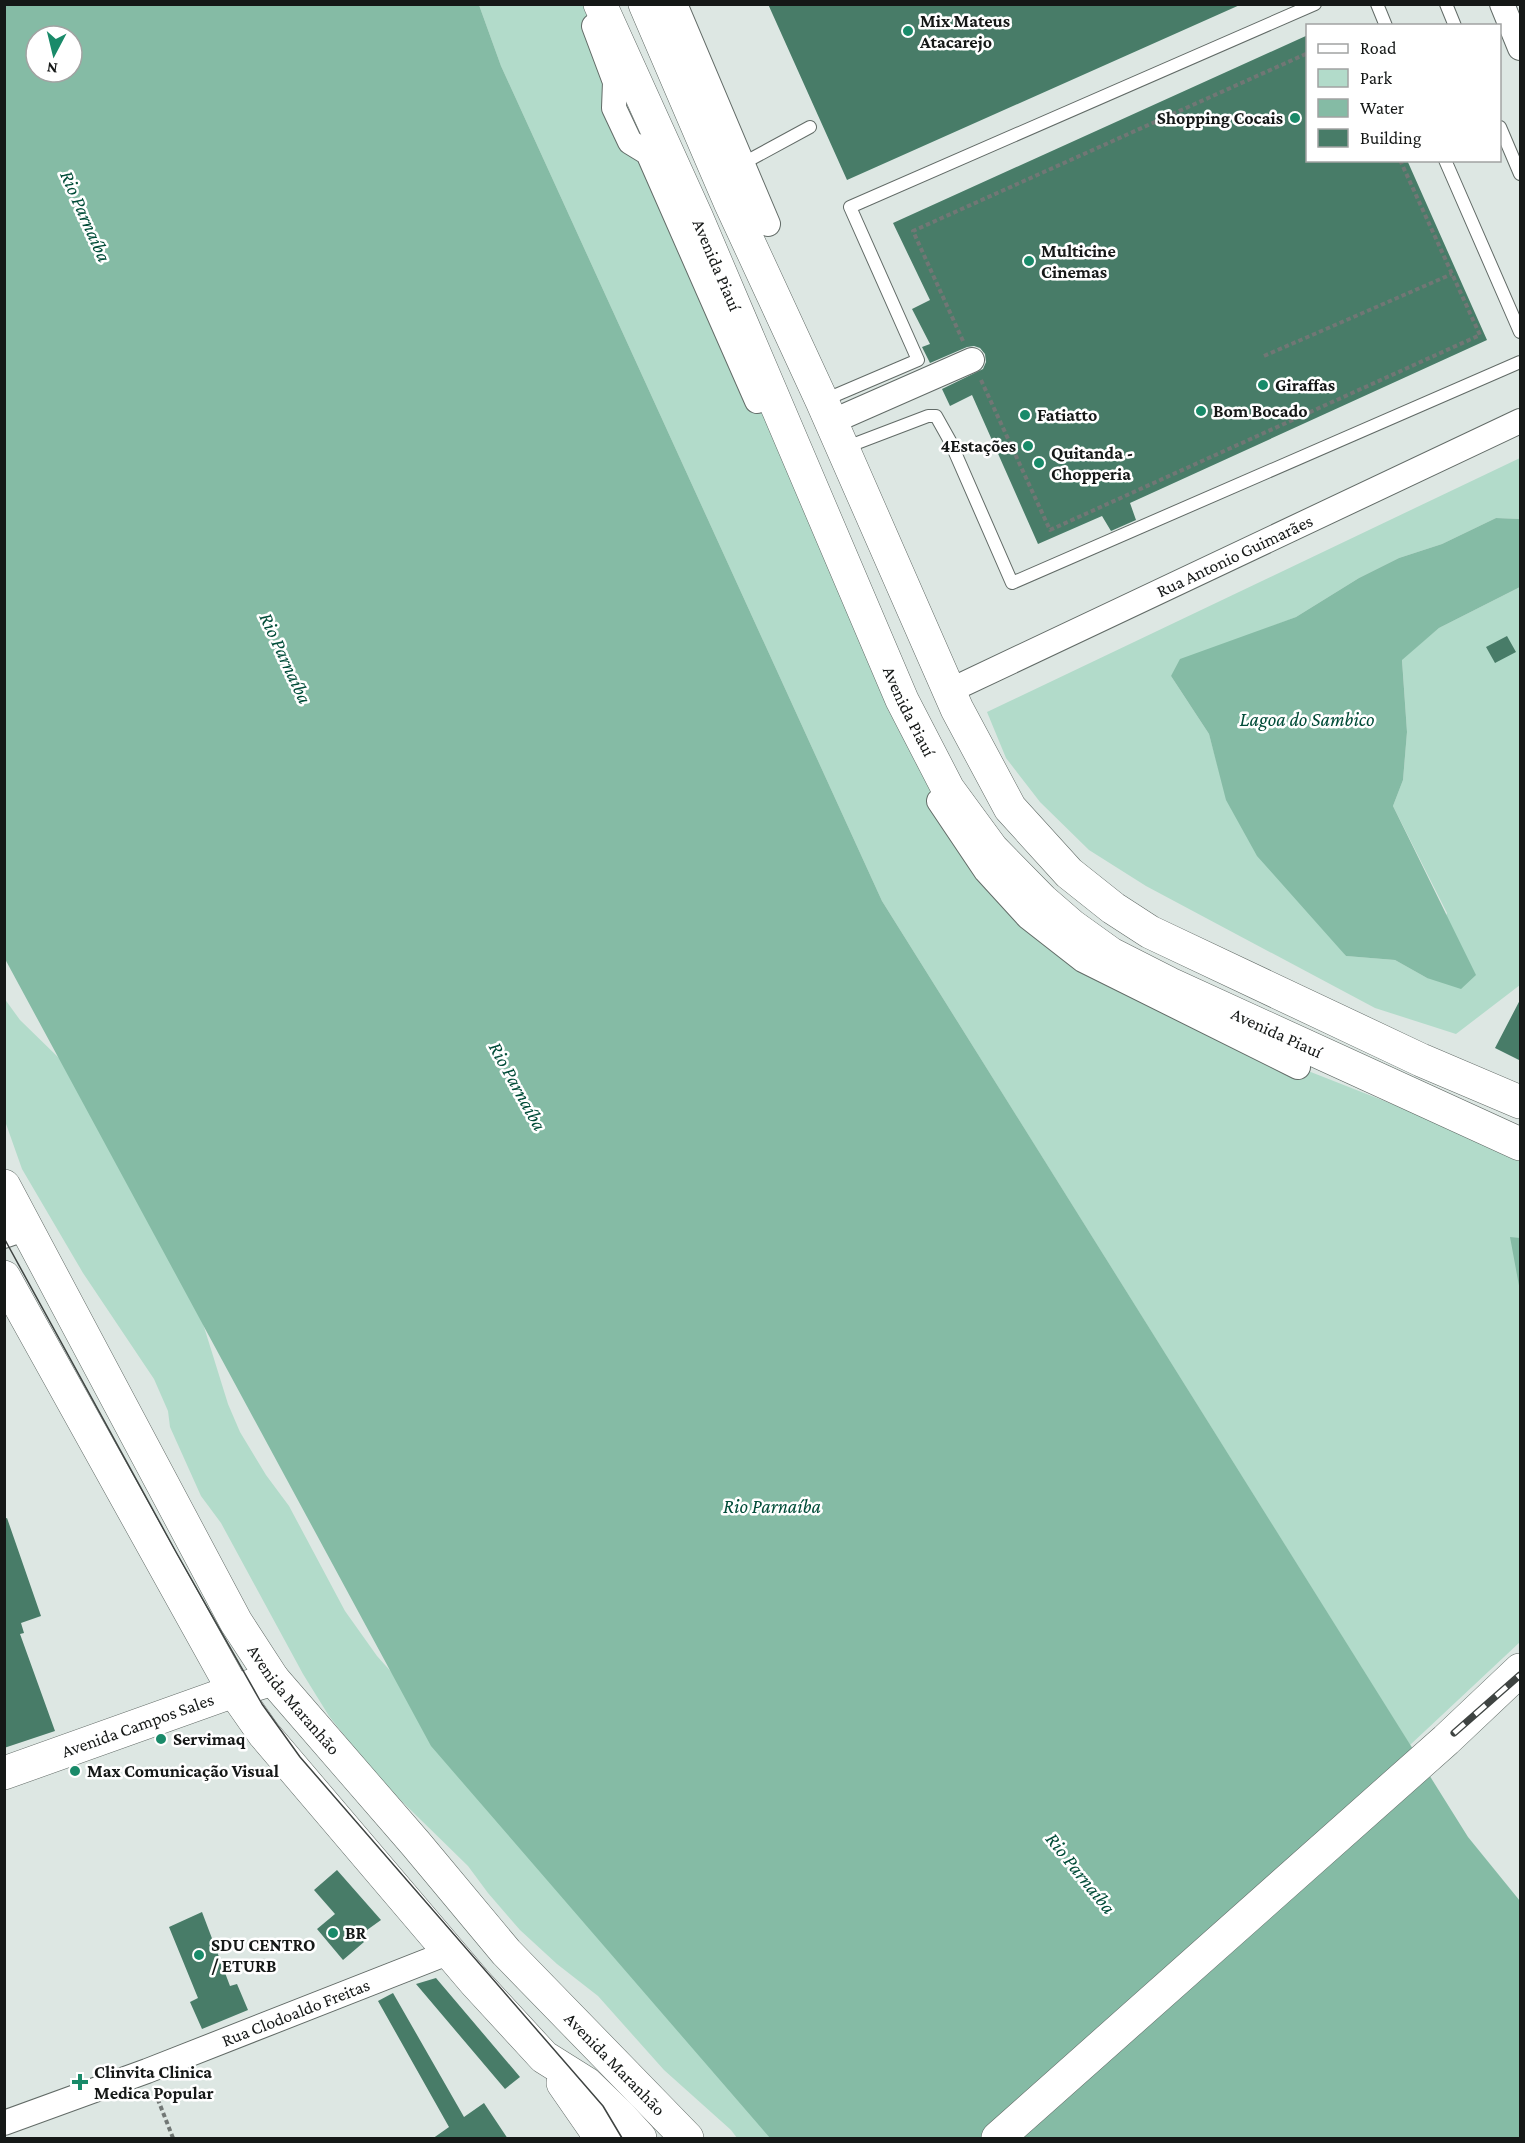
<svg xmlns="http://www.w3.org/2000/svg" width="1525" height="2143" viewBox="0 0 1525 2143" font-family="'Crimson Pro',serif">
<rect width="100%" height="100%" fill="#dde7e3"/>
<path fill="#b2dbca" d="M 479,5 L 586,5 L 615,108 L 986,871 L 1298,1067 L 1504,1148 L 1520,1157 L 1520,1642 L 1410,1745 L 882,901 L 501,66 Z
M 1520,458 L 1520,519 L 1496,518 L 1442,544 L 1399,558 L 1359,578 L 1296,617 L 1247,636 L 1171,676 L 1209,734 L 1227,800 L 1346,956 L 1395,960 L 1427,978 L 1447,913 L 1393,806 L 1403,780 L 1407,732 L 1402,659 L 1439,628 L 1520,587 L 1520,985 L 1456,1034 L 1375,1008 L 1146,886 L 1089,850 L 1040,802 L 1006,758 L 987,712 Z
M 4,998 L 20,1020 L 60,1059 L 191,1285 L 228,1404 L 240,1432 L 266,1475 L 289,1506 L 345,1611 L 377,1656 L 809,2138 L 737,2138 L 731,2130 L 664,2070 L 598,1996 L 557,1964 L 520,1930 L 488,1893 L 468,1866 L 378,1778 L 329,1716 L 303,1674 L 221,1523 L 201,1496 L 170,1427 L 168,1411 L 154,1379 L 83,1273 L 22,1169 L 5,1121 Z"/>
<path fill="#85bba5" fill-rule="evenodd" d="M 4,5 L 479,5 L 501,66 L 882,901 L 1468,1837 L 1520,1901 L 1520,2138 L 770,2138 L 431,1746 L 5,959 ZM 36,36 L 72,36 L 72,72 L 36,72 Z
M 1496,518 L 1520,519 L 1520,587 L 1439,628 L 1402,660 L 1407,732 L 1403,780 L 1393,806 L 1476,975 L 1461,989 L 1427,978 L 1395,960 L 1346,956 L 1257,856 L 1226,800 L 1209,734 L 1171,676 L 1180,659 L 1296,617 L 1359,578 L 1399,558 L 1442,544 Z
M 1510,1237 L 1520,1238 L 1520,1291 Z"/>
<path fill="#487c68" d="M 768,4 L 1242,4 L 847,180 Z
M 1308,35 L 1308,160 L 1407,160 L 1487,340 L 1130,503 L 1136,520 L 1111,531 L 1102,516 L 1038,544 L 972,395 L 950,406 L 942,389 L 983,369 L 986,362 L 985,354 L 980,348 L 974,346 L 967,347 L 930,363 L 922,347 L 930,344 L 912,309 L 930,300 L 893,223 Z
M 1507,636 L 1516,652 L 1495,663 L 1486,647 Z
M 1521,998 L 1521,1061 L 1495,1048 Z
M 7,1518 L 41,1616 L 21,1623 L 24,1633 L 20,1634 L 55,1731 L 4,1748 L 4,1519 Z
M 337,1870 L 381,1920 L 360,1935 L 364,1942 L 343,1960 L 317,1929 L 335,1914 L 314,1890 Z
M 202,1912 L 230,1986 L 237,1984 L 248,2010 L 202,2029 L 190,2002 L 198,1998 L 169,1927 Z
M 436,1978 L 520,2077 L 505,2089 L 416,1984 Z
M 393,1993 L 464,2117 L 484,2103 L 508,2139 L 432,2139 L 449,2127 L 378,2001 Z"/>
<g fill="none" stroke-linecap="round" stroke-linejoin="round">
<g stroke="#626b67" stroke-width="14">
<path id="lane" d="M 1377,4 L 1386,26
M 1446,4 L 1455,26
M 1500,127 L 1520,174
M 1445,160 L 1520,332
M 740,165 L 810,127
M 822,401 L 918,360 L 850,207 L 1315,4
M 844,448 L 928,416 L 936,416 L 950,441 L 1012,583 L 1520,362"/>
</g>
<g stroke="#626b67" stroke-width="26">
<g id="street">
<path d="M 675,4 L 768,224"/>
<path d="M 1502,4 L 1520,48"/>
<path d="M 594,26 L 615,82 L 614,108 L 630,142 L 648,153 L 757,401"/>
<path d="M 831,422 L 972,360"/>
<path id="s1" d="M 949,691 L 1520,421"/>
<path d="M 939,801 L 986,871 L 1028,917 L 1083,960 L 1298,1067"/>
<path d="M 4,1236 L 27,1228"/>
<path id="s2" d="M 4,2123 L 147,2071 L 450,1952"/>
</g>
</g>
<g stroke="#626b67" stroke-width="34">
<g id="secondary">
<path id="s3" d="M 4,1773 L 234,1691 L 273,1679"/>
</g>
</g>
<g stroke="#626b67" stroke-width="34">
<g id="primary">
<path id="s4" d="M 600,4 L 696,216 L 902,700 L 948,789 L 992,849 L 1042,900 L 1072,926 L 1111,954 L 1170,984 L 1520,1144"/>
<path d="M 645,4 L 730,202 L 822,401 L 957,709 L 1010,808 L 1069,873 L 1113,908 L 1150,932 L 1421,1060 L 1520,1102"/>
<path id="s5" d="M 4,1186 L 236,1622 L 273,1679 L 416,1844 L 506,1952 L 687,2138"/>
<path d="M 4,1277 L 234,1691 L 264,1734 L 475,1982 L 544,2057 L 587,2084 L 620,2116 L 640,2138"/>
<path d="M 563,2083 L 601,2138"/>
<path d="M 998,2138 L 1446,1740 L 1520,1670"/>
</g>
</g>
<path stroke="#717775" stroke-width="4" stroke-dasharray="4.5 3" stroke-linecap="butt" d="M 963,341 L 913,231 L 1308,53
M 1264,356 L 1452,274
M 981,380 L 1050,530 L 1480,335 L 1400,160
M 155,2092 L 173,2138"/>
<use href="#lane" stroke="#fff" stroke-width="12"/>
<use href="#street" stroke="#fff" stroke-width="24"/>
<use href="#secondary" stroke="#fff" stroke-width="33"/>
<use href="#primary" stroke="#fff" stroke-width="33"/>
<path stroke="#3f4442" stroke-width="1.5" d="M 4,1238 L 176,1552 L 262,1704 L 300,1757 L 603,2106 L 622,2138"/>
<g stroke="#3f4442" stroke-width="7">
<path id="rail" d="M 1454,1733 L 1520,1675"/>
</g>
<use href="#rail" stroke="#fff" stroke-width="4.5" stroke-dasharray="14" stroke-linecap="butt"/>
</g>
<g fill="#198a69" stroke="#fff" stroke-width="2">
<circle cx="908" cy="31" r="6"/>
<circle cx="1295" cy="118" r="6"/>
<circle cx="1029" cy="261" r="6"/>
<circle cx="1263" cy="385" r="6"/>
<circle cx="1201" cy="411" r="6"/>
<circle cx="1025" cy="415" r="6"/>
<circle cx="1028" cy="446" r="6"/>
<circle cx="1039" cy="463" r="6"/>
<circle cx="161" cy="1739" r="6"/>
<circle cx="75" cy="1771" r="6"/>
<circle cx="333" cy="1933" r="6"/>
<circle cx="199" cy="1955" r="6"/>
<path d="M77 2073h6v6h6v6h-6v6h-6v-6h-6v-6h6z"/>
</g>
<g text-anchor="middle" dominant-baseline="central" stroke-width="5" stroke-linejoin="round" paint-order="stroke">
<g font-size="18" font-weight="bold" fill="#151817" stroke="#fff" text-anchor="start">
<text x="920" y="21">Mix Mateus<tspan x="920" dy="21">Atacarejo</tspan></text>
<text x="1283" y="118" text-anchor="end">Shopping Cocais</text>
<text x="1041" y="251">Multicine<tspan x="1041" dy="21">Cinemas</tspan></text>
<text x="1275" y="385">Giraffas</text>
<text x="1213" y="411">Bom Bocado</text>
<text x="1037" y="415">Fatiatto</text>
<text x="1016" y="446" text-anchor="end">4Estações</text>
<text x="1051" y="453">Quitanda -<tspan x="1051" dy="21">Chopperia</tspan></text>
<text x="173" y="1739">Servimaq</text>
<text x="87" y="1771">Max Comunicação Visual</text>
<text x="345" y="1933">BR</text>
<text x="211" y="1945">SDU CENTRO<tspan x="211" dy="21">/ ETURB</tspan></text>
<text x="94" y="2072">Clinvita Clinica<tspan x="94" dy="21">Medica Popular</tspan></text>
</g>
<g font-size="18" fill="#151817" stroke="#fff">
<text stroke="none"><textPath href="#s4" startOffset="286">Avenida Piauí</textPath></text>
<text stroke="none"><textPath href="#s1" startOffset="316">Rua Antonio Guimarães</textPath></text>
<text stroke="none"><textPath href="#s4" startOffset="772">Avenida Piauí</textPath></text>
<text stroke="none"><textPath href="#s4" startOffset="1276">Avenida Piauí</textPath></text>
<text stroke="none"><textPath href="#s5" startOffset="591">Avenida Maranhão</textPath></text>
<text stroke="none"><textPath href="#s3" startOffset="142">Avenida Campos Sales</textPath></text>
<text stroke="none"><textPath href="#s2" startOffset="312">Rua Clodoaldo Freitas</textPath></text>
<text stroke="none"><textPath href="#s5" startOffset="1077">Avenida Maranhão</textPath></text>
</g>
<g font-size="20" font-style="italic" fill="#004c38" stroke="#fff">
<text transform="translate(86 216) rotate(66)">Rio Parnaíba</text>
<text transform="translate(286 658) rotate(65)">Rio Parnaíba</text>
<text x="1307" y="719">Lagoa do Sambico</text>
<text transform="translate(518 1086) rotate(61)">Rio Parnaíba</text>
<text x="772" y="1506">Rio Parnaíba</text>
<text transform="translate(1081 1873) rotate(51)">Rio Parnaíba</text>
</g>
</g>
<rect width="1525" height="2143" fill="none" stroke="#151817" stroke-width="12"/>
<rect x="1306" y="24" width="195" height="138" fill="#ffffff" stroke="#a1a3a2" stroke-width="1.5"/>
<rect x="1318" y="44" width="30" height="9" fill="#ffffff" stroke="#a1a3a2" stroke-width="1.5"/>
<text x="1360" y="54" font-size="18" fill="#151817">Road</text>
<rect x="1318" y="69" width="30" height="18" fill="#b2dbca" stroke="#a1a3a2" stroke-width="1.5"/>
<text x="1360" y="84" font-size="18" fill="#151817">Park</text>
<rect x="1318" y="99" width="30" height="18" fill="#85bba5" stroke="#a1a3a2" stroke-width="1.5"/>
<text x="1360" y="114" font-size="18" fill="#151817">Water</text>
<rect x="1318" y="129" width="30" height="18" fill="#487c68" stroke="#a1a3a2" stroke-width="1.5"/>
<text x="1360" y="144" font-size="18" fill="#151817">Building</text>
<g transform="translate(54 54) rotate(187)"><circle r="28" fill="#ffffff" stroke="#a1a3a2" stroke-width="1.5"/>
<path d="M0-4.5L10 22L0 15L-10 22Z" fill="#198a69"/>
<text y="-9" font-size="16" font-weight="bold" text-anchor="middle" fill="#151817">N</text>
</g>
</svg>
